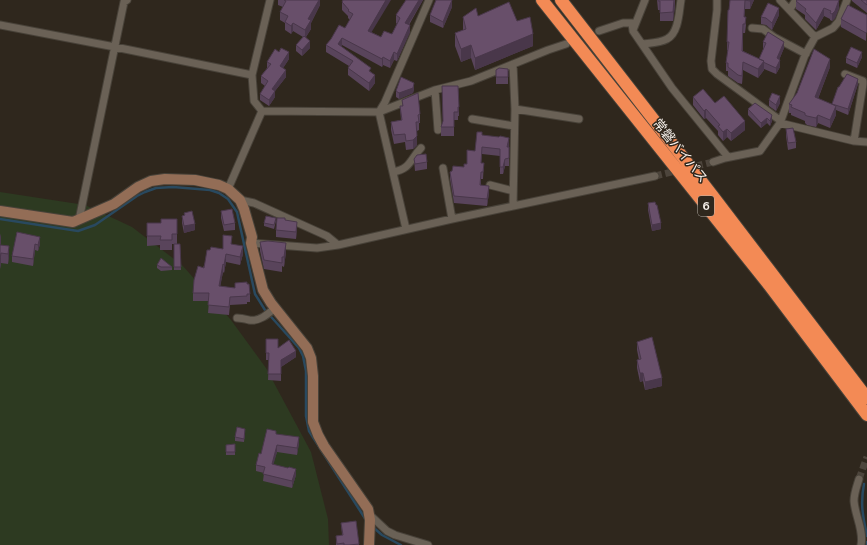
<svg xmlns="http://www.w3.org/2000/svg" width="867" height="545" viewBox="0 0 867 545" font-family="'Nunito Sans','Noto Sans JP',sans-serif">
<rect width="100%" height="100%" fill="#2f271d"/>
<path fill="#2d3a21" d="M 0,192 L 85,205 L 132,227 L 182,265 L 231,320 L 266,368 L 311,452 L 328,519 L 329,545 L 0,545 Z"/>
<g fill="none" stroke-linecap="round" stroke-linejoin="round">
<path stroke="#29495f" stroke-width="2.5" d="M 0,219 L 78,231 L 95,225 L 137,196 L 145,192 L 156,188 L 173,187 L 210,190 L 219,193 L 228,199 L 237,212 L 255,294 L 265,310 L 299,348 L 303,356 L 306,371 L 306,416 L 309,431 L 366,520
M 864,484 C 860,504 863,517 867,536
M 374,528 L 382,535 L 401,545
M 867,545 L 867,542"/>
<path stroke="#4d453c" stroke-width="7" stroke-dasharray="7 3.5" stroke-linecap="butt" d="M 655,176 L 713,162
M 859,479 L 867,457"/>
<g stroke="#484239" stroke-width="9">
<path id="street" d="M 717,0 L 717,10 L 711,61 L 712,69 L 717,74 L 781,121
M 780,0 L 815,37
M 790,9 L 796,0
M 0,25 L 115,47 L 252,75
M 752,28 L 763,29 L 774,37 L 806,54
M 633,30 L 645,0
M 599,31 L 623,23 L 632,23 L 633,31 L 672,88 L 728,157
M 642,44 C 650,43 660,43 667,39 C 679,33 679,11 681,0
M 513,64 L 515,109 L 513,206
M 845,74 L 863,81 L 863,84 L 854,141
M 435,90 L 438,130
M 515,109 L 579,119
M 262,111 L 379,112 L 435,90 L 471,81 L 548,50 L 566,44
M 472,119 L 514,126
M 780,123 L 805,55 L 815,37 L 833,28 L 839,21 L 847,0
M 713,162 L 725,158 L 760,151 L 780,123 L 854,141 L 867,142
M 443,168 L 452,219
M 393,172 C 411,169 410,159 421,148
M 490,185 L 513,191
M 228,189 L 262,111 L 254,101 L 252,75 L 270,0
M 240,200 L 254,203 L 327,236 L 338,245 L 452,219 L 655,176
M 79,220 L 124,2 L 127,0
M 406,229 L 379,112 L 385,102 L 429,0
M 251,243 L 317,248 L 338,245
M 237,318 C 241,318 245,319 249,320 C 259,322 268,314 275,308
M 859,479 C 857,486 854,493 854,501 C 855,516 864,530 861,545
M 370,515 L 387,531 L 395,535 L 428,545"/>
</g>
<g stroke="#484239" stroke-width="12">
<path id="secondary" d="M 0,211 L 73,222 L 114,204 L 138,187 L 151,181 L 165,179 L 195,180 L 219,185 L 228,189 L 240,200 L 244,209 L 252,237 L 251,243 L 263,290 L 271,303 L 307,348 L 311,358 L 313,376 L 313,422 L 318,435 L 324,446 L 368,509 L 370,520 L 369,545"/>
</g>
<g stroke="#484239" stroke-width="14">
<path id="highway" d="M 542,0 L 769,285 L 867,415
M 561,0 L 712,195 L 867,398"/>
</g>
<use href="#street" stroke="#6a6156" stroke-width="7"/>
<use href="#secondary" stroke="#936d56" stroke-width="10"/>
<use href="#highway" stroke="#f38a55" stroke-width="12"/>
</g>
<path fill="#59445b" d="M 278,0 L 320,0 L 320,5 L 311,23 L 311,29 L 306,37 L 310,48 L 302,56 L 296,51 L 296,45 L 303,37 L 293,31 L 291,34 L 285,30 L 285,23 L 280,20 L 280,12 L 283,7 L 278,5 Z
M 406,0 L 423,0 L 409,25 L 410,32 L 397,61 L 394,60 L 390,68 L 383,65 L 382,67 L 342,45 L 341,46 L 371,72 L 375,83 L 369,91 L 348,75 L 348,68 L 349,66 L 326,52 L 326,45 L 345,28 L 350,20 L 348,18 L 348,16 L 342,10 L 342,2 L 371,32 L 381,37 L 392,34 L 397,24 L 396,23 L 396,15 Z
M 657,0 L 675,0 L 675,6 L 673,21 L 660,21 L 660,10 L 658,10 Z
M 730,0 L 754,0 L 750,9 L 745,9 L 744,17 L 746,25 L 745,33 L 743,33 L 743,51 L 759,59 L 764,49 L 763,48 L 763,42 L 784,48 L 779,60 L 780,67 L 776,74 L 764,69 L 764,70 L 758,78 L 743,70 L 742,84 L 738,83 L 728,76 L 728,71 L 726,71 L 726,63 L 728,50 L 727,50 L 728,10 L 729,10 Z
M 852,0 L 867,0 L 867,13 L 852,1 Z
M 796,1 L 839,8 L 835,18 L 832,21 L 830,20 L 830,19 L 824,16 L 816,30 L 805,19 L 805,15 L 796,9 Z
M 452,7 L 443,28 L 430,22 L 430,15 Z
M 779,15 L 772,30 L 766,25 L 761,24 L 761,17 Z
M 867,15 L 866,41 L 841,27 L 841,19 Z
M 478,16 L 517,21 L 533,46 L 475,70 L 471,58 L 461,62 L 455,46 L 455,33 L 463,30 L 463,17 Z
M 862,57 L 857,68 L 846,63 L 846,58 Z
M 289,59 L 283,68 L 286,77 L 275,91 L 275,97 L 269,106 L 260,100 L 260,94 L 265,86 L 261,83 L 261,76 L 267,68 L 267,62 Z
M 830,67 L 818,99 L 832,105 L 832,104 L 839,87 L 858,84 L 848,115 L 836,110 L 836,115 L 830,128 L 818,123 L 816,127 L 807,125 L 805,123 L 805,121 L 791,115 L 791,113 L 789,113 L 789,104 Z
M 508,69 L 508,84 L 496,84 L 496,70 Z
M 458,86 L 459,116 L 458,116 L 458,120 L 454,120 L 454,136 L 441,136 L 441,127 Z
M 414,89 L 413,93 L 399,99 L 396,97 L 396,91 Z
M 693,97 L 715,103 L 745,130 L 731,141 L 727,137 L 723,141 L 718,135 L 718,131 L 706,118 L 704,119 L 693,105 Z
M 402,100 L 420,114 L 420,123 L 419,123 L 419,130 L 417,131 L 417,145 L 413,149 L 406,150 L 405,142 L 394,144 L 391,130 L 391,122 L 401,120 L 400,106 L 402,106 Z
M 769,100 L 780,103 L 776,111 L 769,106 Z
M 755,103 L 772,121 L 770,126 L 767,123 L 761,128 L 748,115 L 748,109 Z
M 786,129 L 796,142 L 796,148 L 788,150 L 786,136 Z
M 482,135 L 509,145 L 509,166 L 505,166 L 503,174 L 500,174 L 500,156 L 482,154 L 481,163 L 484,163 L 483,179 L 481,179 L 481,186 L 489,193 L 487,206 L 454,203 L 450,179 L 450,172 L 464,167 L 467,164 L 475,151 Z
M 414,159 L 427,162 L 427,169 L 415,171 Z
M 648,203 L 661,229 L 652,231 L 648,210 Z
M 221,211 L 235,223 L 235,230 L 224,231 L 221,218 Z
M 184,213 L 195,230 L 184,233 L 182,223 L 182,216 L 184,216 Z
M 177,219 L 177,244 L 172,244 L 172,250 L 160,250 L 160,245 L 147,246 L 147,223 L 161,223 Z
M 285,220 L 297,228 L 296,239 L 276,237 L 276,230 Z
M 276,221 L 274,229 L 264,226 L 264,223 Z
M 17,232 L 40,244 L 38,251 L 35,250 L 33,266 L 12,262 L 12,256 Z
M 0,233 L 1,243 L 0,245 L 9,246 L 9,256 L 8,264 L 1,263 L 0,269 Z
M 260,242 L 286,252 L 284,267 L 282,266 L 282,272 L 264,269 L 260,251 Z
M 174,244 L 180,244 L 181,270 L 174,270 Z
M 232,244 L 243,254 L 240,265 L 226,262 L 224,273 L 223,272 L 220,286 L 235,288 L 235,283 L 247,284 L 250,294 L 250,302 L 247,302 L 247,304 L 230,305 L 229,315 L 208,313 L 209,301 L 193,301 L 193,293 L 210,250 L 223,249 Z
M 157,265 L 172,267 L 172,270 L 161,271 L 157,268 Z
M 266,339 L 278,348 L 296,357 L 281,367 L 281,381 L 268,380 L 269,360 L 266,360 Z
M 637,342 L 662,386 L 645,390 L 643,381 L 640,382 L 637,368 L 637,360 L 639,360 L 637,350 Z
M 245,432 L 244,442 L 235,441 L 235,437 Z
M 276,434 L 299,443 L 297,455 L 277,452 L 273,464 L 296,475 L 292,488 L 263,481 L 264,473 L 256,471 L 256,465 L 261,454 Z
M 235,444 L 235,455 L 226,455 L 226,445 Z
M 356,521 L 359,545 L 336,545 L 336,536 L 342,535 L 341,523 Z"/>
<path fill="#49374a" d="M 319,0 L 320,0 L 320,5 L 311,23 L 311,29 L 305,38 L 305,30 L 308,19 Z
M 386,0 L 391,0 L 368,38 L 368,31 Z
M 419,0 L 423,0 L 405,30 L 405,23 Z
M 452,0 L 452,7 L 443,28 L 443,22 Z
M 674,0 L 675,6 L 673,21 L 673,12 Z
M 750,0 L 754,0 L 750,9 Z
M 839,0 L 839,8 L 835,18 L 832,21 L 832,14 Z
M 779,8 L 779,15 L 772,30 L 772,23 Z
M 824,8 L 824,16 L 816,30 L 816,23 Z
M 293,23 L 293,31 L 291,34 L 291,26 Z
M 410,25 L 410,32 L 397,61 L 397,54 Z
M 533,34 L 533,46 L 475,70 L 475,58 Z
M 342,38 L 342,45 L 338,51 L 338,44 Z
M 310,41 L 310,48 L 302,56 L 302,50 Z
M 784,42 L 784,48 L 777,65 L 777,58 Z
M 471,45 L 471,58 L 461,62 L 461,49 Z
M 289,52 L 289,59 L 280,73 L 280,66 Z
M 394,52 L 394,60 L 390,68 L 390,61 Z
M 862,52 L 862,57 L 857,68 L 857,63 Z
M 383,57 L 383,65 L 382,67 L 382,59 Z
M 830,59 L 830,67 L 815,106 L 815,97 Z
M 780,60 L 780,67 L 776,74 L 776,68 Z
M 764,61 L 764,70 L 758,78 L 758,69 Z
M 743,62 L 743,70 L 742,84 L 742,76 Z
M 286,70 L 286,77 L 275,91 L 275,97 L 269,106 L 269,100 L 272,89 Z
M 375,75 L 375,83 L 369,91 L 369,83 Z
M 858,79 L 858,84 L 848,115 L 848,109 Z
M 414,83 L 414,89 L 413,93 L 399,99 L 399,93 Z
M 780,96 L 780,103 L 776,111 L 776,105 Z
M 836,106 L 836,115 L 830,128 L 830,120 Z
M 706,109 L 706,118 L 704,119 L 704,111 Z
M 772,115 L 772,121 L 770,126 L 770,121 Z
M 818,115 L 818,123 L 816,127 L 816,118 Z
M 767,118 L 767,123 L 761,128 L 761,123 Z
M 745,121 L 745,130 L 731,141 L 731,133 Z
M 727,129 L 727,137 L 723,141 L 723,132 Z
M 417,136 L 417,145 L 413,149 L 413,140 Z
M 509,138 L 509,145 L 507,154 L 507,147 Z
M 505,159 L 505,166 L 503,174 L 503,167 Z
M 489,186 L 489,193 L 487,206 L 487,199 Z
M 297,222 L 297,228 L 296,239 L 296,232 Z
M 661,223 L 661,229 L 652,231 L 652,225 Z
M 195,224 L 195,230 L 184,233 L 184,226 Z
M 1,234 L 1,243 L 0,246 L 0,237 Z
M 40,237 L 40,244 L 38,251 L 38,245 Z
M 286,243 L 286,252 L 284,267 L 284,257 Z
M 35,244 L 35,250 L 33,266 L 33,259 Z
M 9,246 L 9,256 L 8,264 L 8,254 Z
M 243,246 L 243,254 L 240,265 L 240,257 Z
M 1,253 L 1,263 L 0,269 L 0,259 Z
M 226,254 L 226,262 L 224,273 L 224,265 Z
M 223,264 L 223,272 L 219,294 L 219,286 Z
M 296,351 L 296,357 L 281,367 L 281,381 L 281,360 Z
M 640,373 L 643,373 L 643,381 L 640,382 Z
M 662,378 L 662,386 L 645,390 L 645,382 Z
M 299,437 L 299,443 L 297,455 L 297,448 Z
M 277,445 L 277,452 L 272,470 L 272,464 Z
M 296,469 L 296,475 L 292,488 L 292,481 Z"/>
<path fill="#684f6a" stroke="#49374a" d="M 284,0 L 319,0 L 308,19 L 311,20 L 305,30 L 293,23 L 291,26 L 285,22 L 288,16 L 280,12 L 286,1 Z
M 343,0 L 386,0 L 368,31 L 381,37 L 384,31 L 392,34 L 400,18 L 396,15 L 406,0 L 419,0 L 405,23 L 410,25 L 397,54 L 394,52 L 390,61 L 383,57 L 382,59 L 342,38 L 338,44 L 371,68 L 369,71 L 375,75 L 369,83 L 348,68 L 353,61 L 326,45 L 331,39 L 339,25 L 345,28 L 353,14 L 348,11 L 349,10 L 342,2 Z
M 436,0 L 452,0 L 443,22 L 430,15 Z
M 658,0 L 674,0 L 673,12 L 660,13 L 660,1 L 658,1 Z
M 730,0 L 750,0 L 750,1 L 745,0 L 744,17 L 746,17 L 745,24 L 743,24 L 742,51 L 764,61 L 758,69 L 743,62 L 742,76 L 738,75 L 728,67 L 728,63 L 726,63 L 729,42 L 727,42 L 728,10 L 729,10 Z
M 797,0 L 839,0 L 835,11 L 832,14 L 830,13 L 831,11 L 824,8 L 816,23 L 805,11 L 806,9 L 796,1 Z
M 861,0 L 867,0 L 867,5 Z
M 509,2 L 517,21 L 530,17 L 533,34 L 475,58 L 471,45 L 461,49 L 455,33 L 466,29 L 463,17 L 476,8 L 478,16 Z
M 768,3 L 779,8 L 772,23 L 766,18 L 761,17 Z
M 848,5 L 867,15 L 867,32 L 866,33 L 841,19 Z
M 768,32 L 784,42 L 777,58 L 780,60 L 776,68 L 763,62 L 764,61 L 759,59 L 766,43 L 763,42 Z
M 304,36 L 310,41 L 302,50 L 296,45 Z
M 851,47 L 862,52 L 857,63 L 846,58 Z
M 281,48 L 289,52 L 280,66 L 286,70 L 272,89 L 275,91 L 269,100 L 260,94 L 268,81 L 261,76 L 271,64 L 267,62 L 275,49 L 279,52 Z
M 814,49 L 830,59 L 815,97 L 836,106 L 830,120 L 818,115 L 816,118 L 807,116 L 805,115 L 805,113 L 791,107 L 792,105 L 789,104 L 797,93 Z
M 499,68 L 508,69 L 508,77 L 496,77 L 496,70 Z
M 847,74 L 858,79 L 848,109 L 832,104 L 838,87 L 839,87 Z
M 401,77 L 414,83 L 413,88 L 399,93 L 396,91 Z
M 442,86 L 458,86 L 459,107 L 458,107 L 458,112 L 454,112 L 454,127 L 441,127 L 443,121 Z
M 703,89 L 715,103 L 724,96 L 745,121 L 731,133 L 727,129 L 723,132 L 718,126 L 720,125 L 706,109 L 704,111 L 693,97 Z
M 418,93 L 420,114 L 418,115 L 419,122 L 416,122 L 417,136 L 413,140 L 406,141 L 405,134 L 394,135 L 391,122 L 402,120 L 400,106 L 403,106 L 402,100 Z
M 772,93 L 780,96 L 776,105 L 769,100 Z
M 755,103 L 772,115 L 770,121 L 767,118 L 761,123 L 748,109 Z
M 793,128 L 796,142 L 788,143 L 786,129 Z
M 477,132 L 482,132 L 482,135 L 499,137 L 500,136 L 509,138 L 507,147 L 509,147 L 509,158 L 505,159 L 503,167 L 500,167 L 500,149 L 482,147 L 481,163 L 484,163 L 483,172 L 481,172 L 480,185 L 489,186 L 487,199 L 454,196 L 450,172 L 452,171 L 453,166 L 464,167 L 464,164 L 467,164 L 467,150 L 475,151 Z
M 426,154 L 427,162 L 415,164 L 414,159 L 417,155 Z
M 655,202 L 656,205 L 657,205 L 661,223 L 652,225 L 648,203 Z
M 232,209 L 235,223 L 224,225 L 221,211 Z
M 192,211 L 195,224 L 184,226 L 182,216 L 185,215 L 184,213 Z
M 266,216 L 276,218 L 274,225 L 264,223 Z
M 277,218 L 285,218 L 285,220 L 297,222 L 296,232 L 276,230 Z
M 161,219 L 177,219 L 177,234 L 172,234 L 172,240 L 160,240 L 161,236 L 147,236 L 147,223 L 161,223 Z
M 17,232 L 40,237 L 38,245 L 35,244 L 33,259 L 12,256 Z
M 223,235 L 232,236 L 231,244 L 243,246 L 240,257 L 226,254 L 224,265 L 223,264 L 219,286 L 235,288 L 235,283 L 247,282 L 247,284 L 249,284 L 250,294 L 247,294 L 247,296 L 230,297 L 229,307 L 208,305 L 209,293 L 193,293 L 194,280 L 198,266 L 204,268 L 207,250 L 210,250 L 211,247 L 223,249 Z
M 268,241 L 286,243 L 284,257 L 282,257 L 282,263 L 264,260 L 260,242 Z
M 174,244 L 180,244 L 181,267 L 174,267 Z
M 0,245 L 9,246 L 8,254 L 1,253 L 0,259 Z
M 161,258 L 172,267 L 161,267 L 157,265 Z
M 652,337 L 662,378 L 645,382 L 643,373 L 640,373 L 637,360 L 641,359 L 637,342 Z
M 266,339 L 278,339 L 278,348 L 289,340 L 296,351 L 281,360 L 281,374 L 268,374 L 269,353 L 266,353 Z
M 237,427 L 245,429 L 244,439 L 235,437 Z
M 267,429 L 276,431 L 276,434 L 299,437 L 297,448 L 277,445 L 272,464 L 288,468 L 289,467 L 296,469 L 292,481 L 263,474 L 265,467 L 256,465 L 259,453 L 261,454 Z
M 235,444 L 235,452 L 226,452 L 226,445 Z
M 356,521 L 359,544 L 349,545 L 344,545 L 344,543 L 337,544 L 336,536 L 343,535 L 341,523 Z"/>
<g text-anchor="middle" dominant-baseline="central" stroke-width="3" stroke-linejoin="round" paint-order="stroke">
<rect fill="#2f271d" stroke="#bbb4ad" stroke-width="1" x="698" y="196" width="16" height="20" rx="3"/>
<g font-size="12" font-weight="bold" fill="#f7f1eb">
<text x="706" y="206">6</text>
</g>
<g font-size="13" fill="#f7f1eb" stroke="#2f271d">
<text transform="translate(680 151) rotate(51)">常磐バイパス</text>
</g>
</g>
</svg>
